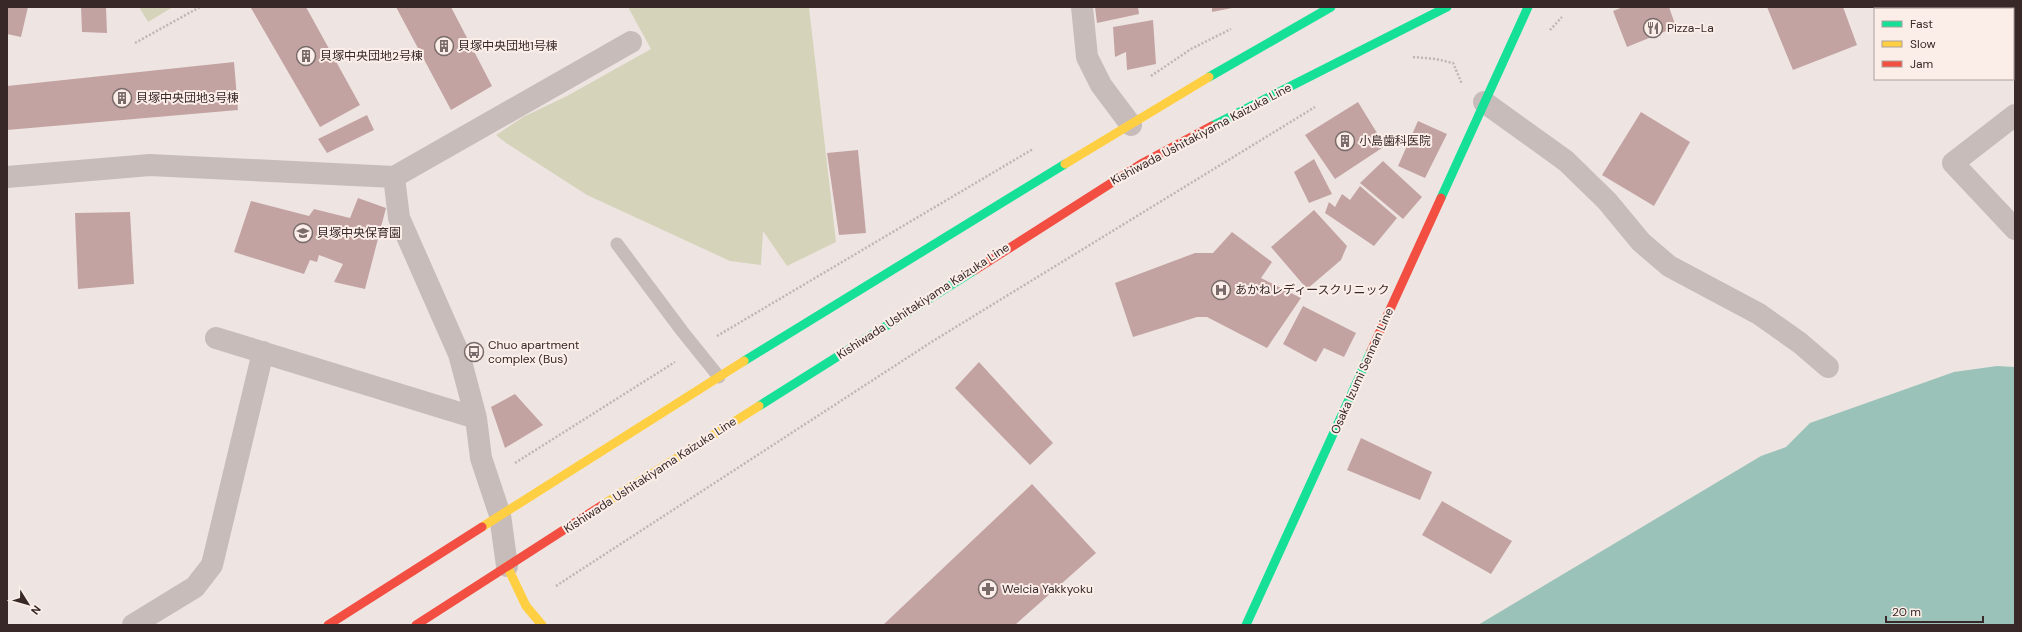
<svg xmlns="http://www.w3.org/2000/svg" width="2022" height="632" viewBox="0 0 2022 632" font-family="'DM Sans','Noto Sans JP',sans-serif">
<rect width="100%" height="100%" fill="#eee5e2"/>
<path fill="#d5d3ba" d="M 139,7 L 173,7 L 148,22 Z
M 628,7 L 809,7 L 836,242 L 787,266 L 763,231 L 761,265 L 730,261 L 587,195 L 506,143 L 496,135 L 523,117 L 567,96 L 651,49 Z"/>
<path fill="#9bc2b8" d="M 1997,366 L 2015,367 L 2015,625 L 1478,625 L 1761,456 L 1786,447 L 1810,423 L 1954,372 Z"/>
<path fill="#c3a3a2" d="M 7,7 L 28,7 L 21,37 L 7,34 Z
M 81,7 L 106,7 L 107,33 L 82,32 Z
M 306,7 L 360,105 L 320,127 L 251,8 Z
M 396,7 L 451,7 L 492,86 L 451,110 Z
M 1095,7 L 1138,7 L 1139,14 L 1097,23 Z
M 1212,7 L 1231,7 L 1232,8 L 1212,12 Z
M 1623,7 L 1669,7 L 1676,27 L 1627,47 L 1613,11 Z
M 1767,7 L 1843,7 L 1857,45 L 1793,70 Z
M 1153,20 L 1156,64 L 1127,70 L 1126,52 L 1115,57 L 1113,27 Z
M 234,62 L 238,110 L 7,130 L 7,86 Z
M 1358,102 L 1385,146 L 1335,179 L 1305,135 Z
M 1641,112 L 1690,142 L 1654,206 L 1602,175 Z
M 367,115 L 374,130 L 327,153 L 318,139 Z
M 1418,121 L 1447,134 L 1425,178 L 1398,166 Z
M 858,150 L 866,233 L 839,235 L 827,153 Z
M 1314,159 L 1332,194 L 1309,203 L 1294,172 Z
M 1383,161 L 1422,197 L 1403,219 L 1360,183 Z
M 1360,186 L 1397,218 L 1374,246 L 1325,213 L 1329,202 L 1335,207 L 1342,194 L 1350,200 Z
M 358,198 L 386,208 L 365,289 L 334,282 L 343,264 L 319,255 L 317,262 L 310,260 L 304,274 L 234,252 L 251,201 L 309,216 L 314,209 L 350,218 Z
M 1314,210 L 1347,246 L 1341,260 L 1307,289 L 1271,247 Z
M 130,212 L 134,284 L 78,289 L 75,213 Z
M 1232,232 L 1272,262 L 1261,278 L 1301,298 L 1267,348 L 1207,317 L 1197,317 L 1133,337 L 1115,283 L 1195,253 L 1213,253 Z
M 1303,306 L 1356,333 L 1344,357 L 1324,348 L 1316,362 L 1283,344 Z
M 979,362 L 1053,443 L 1030,465 L 955,388 Z
M 515,394 L 543,425 L 505,448 L 491,407 Z
M 1361,438 L 1432,472 L 1420,500 L 1347,470 Z
M 1032,484 L 1096,553 L 1015,625 L 883,625 Z
M 1442,501 L 1512,541 L 1491,574 L 1422,535 Z"/>
<g fill="none" stroke-linecap="round" stroke-linejoin="round">
<path stroke="#c0b5b2" stroke-width="2.5" stroke-dasharray="2 2" stroke-linecap="butt" d="M 1550,30 L 1562,17
M 135,43 L 200,7
M 1413,57 L 1436,59 L 1453,63 L 1462,84
M 1151,76 L 1191,49 L 1231,29
M 717,336 L 1033,149
M 515,463 L 675,362
M 556,586 L 933,341 L 1315,107"/>
<path stroke="#c7bcba" stroke-width="13" d="M 617,244 L 682,331 L 719,377"/>
<path stroke="#c7bcba" stroke-width="22" d="M 1082,7 L 1087,57 L 1101,85 L 1131,125
M 1484,102 L 1566,161 L 1607,201 L 1641,242 L 1669,266 L 1759,314 L 1800,343 L 1828,367
M 2015,115 L 1953,163 L 2015,229
M 7,177 L 150,165 L 394,177 L 631,42
M 394,177 L 399,218 L 459,354 L 476,418 L 481,458 L 500,515 L 507,566
M 216,338 L 476,418
M 133,625 L 195,587 L 212,565 L 263,352"/>
<path stroke="#16e098" stroke-width="9" d="M 1209,77 L 1331,7
M 1212,126 L 1447,7
M 1441,198 L 1528,7
M 744,361 L 1065,164
M 759,406 L 975,270
M 1246,625 L 1371,351"/>
<path stroke="#ffcf43" stroke-width="9" d="M 1065,164 L 1209,77
M 604,504 L 759,406
M 482,527 L 744,361
M 507,566 L 526,606 L 542,625"/>
<path stroke="#f24e42" stroke-width="9" d="M 975,270 L 1141,164 L 1212,126
M 1371,351 L 1441,198
M 328,625 L 482,527
M 416,625 L 604,504"/>
</g>
<defs>
<g id="restaurant-ring" transform="scale(1)"><circle r="9.5" fill="#fbeee8" stroke="#786b69" stroke-width="1.5"/><path d="M-5-6h1v4h1v-4h1v4h1v-4h1v5L-1.5 .5V6h-2V.5L-5-1ZM5-6V6H3V1.5H1.5Q1.5-4 5-6Z" fill="#786b69"/></g>
<g id="building-ring" transform="scale(1)"><circle r="9.5" fill="#fbeee8" stroke="#786b69" stroke-width="1.5"/><path d="M-4-6H4V6H1V3H-1V6H-4ZM-2.5-4.3h1.7v1.8h-1.7ZM.8-4.3h1.7v1.8H.8ZM-2.5-1h1.7V.8h-1.7ZM.8-1h1.7V.8H.8Z" fill="#786b69"/></g>
<g id="school-ring" transform="scale(1)"><circle r="9.5" fill="#fbeee8" stroke="#786b69" stroke-width="1.5"/><path d="M0-5L7-2L0 1L-7-2ZM-4 1L0 2.5L4 1V4Q0 6-4 4Z" fill="#786b69"/></g>
<g id="hospital-ring" transform="scale(1)"><circle r="9.5" fill="#fbeee8" stroke="#786b69" stroke-width="1.5"/><path d="M-5-5h3v3.5h4V-5h3V5h-3V1.5h-4V5h-3Z" fill="#786b69"/></g>
<g id="bus-ring" transform="scale(1)"><circle r="9.5" fill="#fbeee8" stroke="#786b69" stroke-width="1.5"/><path d="M-5-6H5V4H4V6H2V4H-2V6H-4V4H-5ZM-3.5-4V0h7V-4ZM-3.5 1.2v1.5H-2V1.2ZM2 1.2v1.5H3.5V1.2Z" fill="#786b69"/></g>
<g id="pharmacy-ring" transform="scale(1)"><circle r="9.5" fill="#fbeee8" stroke="#786b69" stroke-width="1.5"/><path d="M-2-6h4v4h4v4h-4v4h-4v-4h-4v-4h4Z" fill="#786b69"/></g>
</defs>
<g fill-rule="evenodd">
<use href="#restaurant-ring" x="1653" y="28"/>
<use href="#building-ring" x="444" y="46"/>
<use href="#building-ring" x="306" y="56"/>
<use href="#building-ring" x="122" y="98"/>
<use href="#building-ring" x="1345" y="141"/>
<use href="#school-ring" x="303" y="233"/>
<use href="#hospital-ring" x="1221" y="290"/>
<use href="#bus-ring" x="474" y="352"/>
<use href="#pharmacy-ring" x="988" y="589"/>
</g>
<g text-anchor="middle" dominant-baseline="central" stroke-width="4" stroke-linejoin="round" paint-order="stroke">
<g font-size="12" fill="#382928" stroke="#fbeee8" text-anchor="start">
<text x="1667" y="28">Pizza-La</text>
<text x="458" y="46">貝塚中央団地1号棟</text>
<text x="320" y="56">貝塚中央団地2号棟</text>
<text x="136" y="98">貝塚中央団地3号棟</text>
<text x="1359" y="141">小島歯科医院</text>
<text x="317" y="233">貝塚中央保育園</text>
<text x="1235" y="290">あかねレディースクリニック</text>
<text x="488" y="345">Chuo apartment<tspan x="488" dy="14">complex (Bus)</tspan></text>
<text x="1002" y="589">Welcia Yakkyoku</text>
</g>
<g font-size="12" fill="#382928" stroke="#fbeee8">
<text transform="translate(1201 134) rotate(-28)">Kishiwada Ushitakiyama Kaizuka Line</text>
<text transform="translate(923 301) rotate(-33)">Kishiwada Ushitakiyama Kaizuka Line</text>
<text transform="translate(1362 371) rotate(-66)">Osaka Izumi Sennan Line</text>
<text transform="translate(650 475) rotate(-33)">Kishiwada Ushitakiyama Kaizuka Line</text>
</g>
</g>
<rect width="2022" height="632" fill="none" stroke="#382928" stroke-width="16"/>
<rect x="1874" y="8" width="140" height="72" fill="#fbeee8" stroke="#ad9f9b"/>
<rect x="1882" y="21" width="20" height="6" fill="#16e098" stroke="#ad9f9b"/>
<text x="1910" y="28" font-size="12" fill="#382928">Fast</text>
<rect x="1882" y="41" width="20" height="6" fill="#ffcf43" stroke="#ad9f9b"/>
<text x="1910" y="48" font-size="12" fill="#382928">Slow</text>
<rect x="1882" y="61" width="20" height="6" fill="#f24e42" stroke="#ad9f9b"/>
<text x="1910" y="68" font-size="12" fill="#382928">Jam</text>
<g transform="translate(28 604) rotate(127)" stroke="#fbeee8" stroke-width="3" paint-order="stroke">
<path d="M0-3L7 15L0 10L-7 15Z" fill="#382928"/>
<text y="-6" font-size="11" font-weight="bold" text-anchor="middle" fill="#382928">N</text>
</g>
<path d="M1886 616v6h97v-6" fill="none" stroke="#382928" stroke-width="2"/>
<text x="1892" y="616" font-size="12" fill="#382928" stroke="#fbeee8" stroke-width="3" paint-order="stroke">20 m</text>
</svg>
